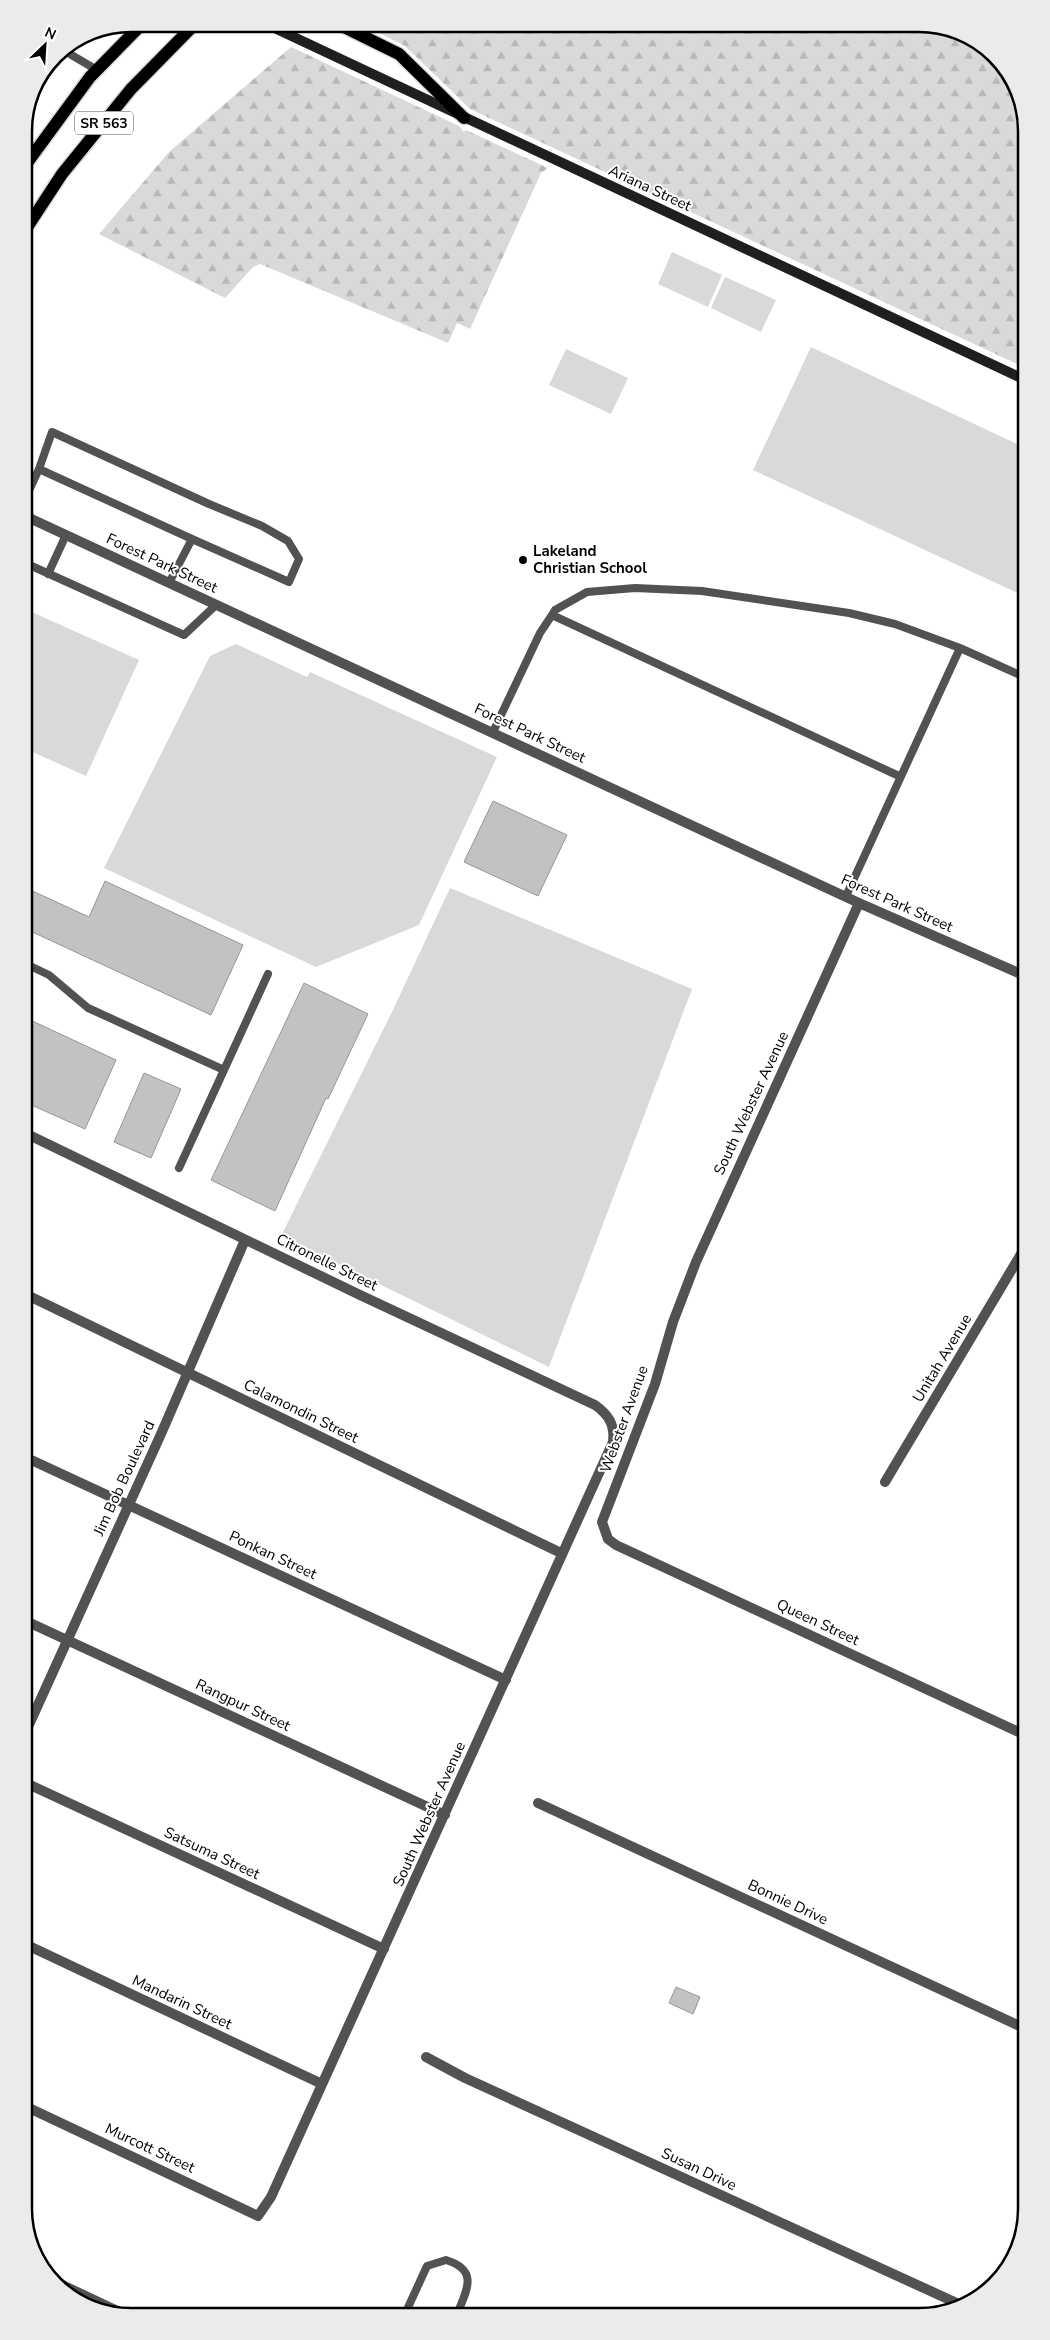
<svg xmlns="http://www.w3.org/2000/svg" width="1050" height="2340" viewBox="0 0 1050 2340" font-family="'Nunito Sans',sans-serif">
<defs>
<pattern id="forest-firs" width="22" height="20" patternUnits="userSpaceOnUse" patternTransform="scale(1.25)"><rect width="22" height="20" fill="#d9d9d9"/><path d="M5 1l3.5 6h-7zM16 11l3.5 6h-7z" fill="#b8b8b8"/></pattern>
</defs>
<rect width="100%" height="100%" fill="#fff"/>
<path fill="url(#forest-firs)" d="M 361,24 L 926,24 L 984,46 L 1020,96 L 1021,366 L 470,109 L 405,46 Z
M 291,47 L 459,126 L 464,132 L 466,130 L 548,168 L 541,173 L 470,329 L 457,323 L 448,343 L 260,264 L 253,267 L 225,298 L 99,234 L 169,152 Z"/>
<path fill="#d9d9d9" d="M 672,252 L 722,275 L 708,307 L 658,284 Z
M 725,277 L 776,300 L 761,332 L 711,308 Z
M 811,347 L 1021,446 L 1022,595 L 753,470 Z
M 566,349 L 628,378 L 611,414 L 549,385 Z
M 25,609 L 139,660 L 86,776 L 26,749 Z
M 236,644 L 307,677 L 310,672 L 497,757 L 419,925 L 316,967 L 104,868 L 210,656 Z
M 450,888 L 692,989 L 549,1367 L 281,1236 L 391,1014 Z"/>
<path fill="#c2c2c2" stroke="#969696" d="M 493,801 L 567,835 L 538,896 L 464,862 Z
M 105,881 L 243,945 L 211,1015 L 26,929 L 26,888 L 89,917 Z
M 304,983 L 368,1014 L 328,1099 L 326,1098 L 275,1211 L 211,1180 Z
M 26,1018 L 116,1060 L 85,1129 L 27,1103 Z
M 144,1073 L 181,1089 L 151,1158 L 114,1142 Z
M 676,1987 L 700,1997 L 693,2014 L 669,2003 Z"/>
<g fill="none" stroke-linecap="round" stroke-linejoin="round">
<g stroke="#dbdbdb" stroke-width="15">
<path id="primary" d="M 338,24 L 399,54 L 464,118
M 24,167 L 90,77 L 142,24
M 24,232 L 62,174 L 131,89 L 195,24"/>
</g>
<path stroke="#525252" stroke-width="8" d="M 63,50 L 97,70
M 39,469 L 52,432 L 209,504 L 262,526 L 288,541 L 299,559 L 289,582 L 192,539
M 25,499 L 39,469 L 192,539 L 169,583
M 25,563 L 184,635 L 216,605
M 48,574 L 66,535
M 552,615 L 899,776
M 493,732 L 540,633 L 552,615 L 555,610 L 587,592 L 635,588 L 702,591 L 849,613 L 895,624 L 960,648 L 1022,676
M 846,896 L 960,648
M 26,964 L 49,975 L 88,1008 L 224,1070 L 268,974
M 179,1168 L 224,1070
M 405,2314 L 427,2266 L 446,2260 C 479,2270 467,2290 457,2314"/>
<path stroke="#525252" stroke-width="10" d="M 25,516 L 859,903 L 1023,975
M 859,903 L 696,1262 L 673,1322 L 655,1384 L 602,1522 L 608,1539 L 616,1545 L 1025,1735
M 27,1134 L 360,1295 L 595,1405 C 609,1415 615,1425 613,1442 L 271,2197 L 258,2216 L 29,2108
M 27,1295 L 561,1553
M 27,1458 L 506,1680
M 885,1482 L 1024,1249
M 28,1622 L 445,1815
M 28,1727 L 161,1434 L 245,1240
M 28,1784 L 384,1949
M 538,1803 L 1026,2029
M 29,1946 L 322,2084
M 426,2057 L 465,2078 L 961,2305
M 58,2283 L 128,2316"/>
<path stroke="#1f1f1f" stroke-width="10" d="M 266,24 L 1021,378"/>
<use href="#primary" stroke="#000" stroke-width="12"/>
</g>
<circle fill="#000" stroke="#fff" stroke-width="2" cx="523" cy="560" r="5"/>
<g text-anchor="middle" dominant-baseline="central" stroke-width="4" stroke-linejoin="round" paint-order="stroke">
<rect fill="#fff" stroke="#4c4c4c" stroke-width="1" x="75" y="111.5" width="58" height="23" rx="4"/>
<g font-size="14" font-weight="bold" fill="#000">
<text x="104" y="123">SR 563</text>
</g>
<g font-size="15" fill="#000" stroke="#fff">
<text transform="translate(650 188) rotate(25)">Ariana Street</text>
<text transform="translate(162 563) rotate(25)">Forest Park Street</text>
<text transform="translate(530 733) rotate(25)">Forest Park Street</text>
<text transform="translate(897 903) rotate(24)">Forest Park Street</text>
<text transform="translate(751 1103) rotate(-65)">South Webster Avenue</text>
<text transform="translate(327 1262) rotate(26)">Citronelle Street</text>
<text transform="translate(942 1358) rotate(-59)">Unitah Avenue</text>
<text transform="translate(301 1411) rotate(26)">Calamondin Street</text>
<text transform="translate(624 1419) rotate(-70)">Webster Avenue</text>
<text transform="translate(124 1478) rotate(-65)">Jim Bob Boulevard</text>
<text transform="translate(273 1555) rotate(25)">Ponkan Street</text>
<text transform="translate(818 1622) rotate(25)">Queen Street</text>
<text transform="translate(243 1705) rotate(25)">Rangpur Street</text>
<text transform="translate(429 1814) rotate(-66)">South Webster Avenue</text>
<text transform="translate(212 1853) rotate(25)">Satsuma Street</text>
<text transform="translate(788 1902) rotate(25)">Bonnie Drive</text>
<text transform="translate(182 2002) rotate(25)">Mandarin Street</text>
<text transform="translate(150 2148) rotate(25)">Murcott Street</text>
<text transform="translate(699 2169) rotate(25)">Susan Drive</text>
</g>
<g font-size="15" font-weight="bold" fill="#000" stroke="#fff" text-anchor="start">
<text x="533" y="551">Lakeland<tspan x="533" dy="17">Christian School</tspan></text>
</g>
</g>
<path d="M0 0H1050V2340H0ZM131 32H919A99 99 0 0 1 1018 131V2209A99 99 0 0 1 919 2308H131A99 99 0 0 1 32 2209V131A99 99 0 0 1 131 32Z" fill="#ebebeb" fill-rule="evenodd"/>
<path fill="none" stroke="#000" stroke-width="2.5" d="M131 32H919A99 99 0 0 1 1018 131V2209A99 99 0 0 1 919 2308H131A99 99 0 0 1 32 2209V131A99 99 0 0 1 131 32Z"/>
<g transform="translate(45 45) rotate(25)" stroke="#ffffff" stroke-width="4" paint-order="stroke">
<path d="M0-4L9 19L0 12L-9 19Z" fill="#000000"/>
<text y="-8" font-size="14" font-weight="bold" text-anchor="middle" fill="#000000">N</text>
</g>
</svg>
